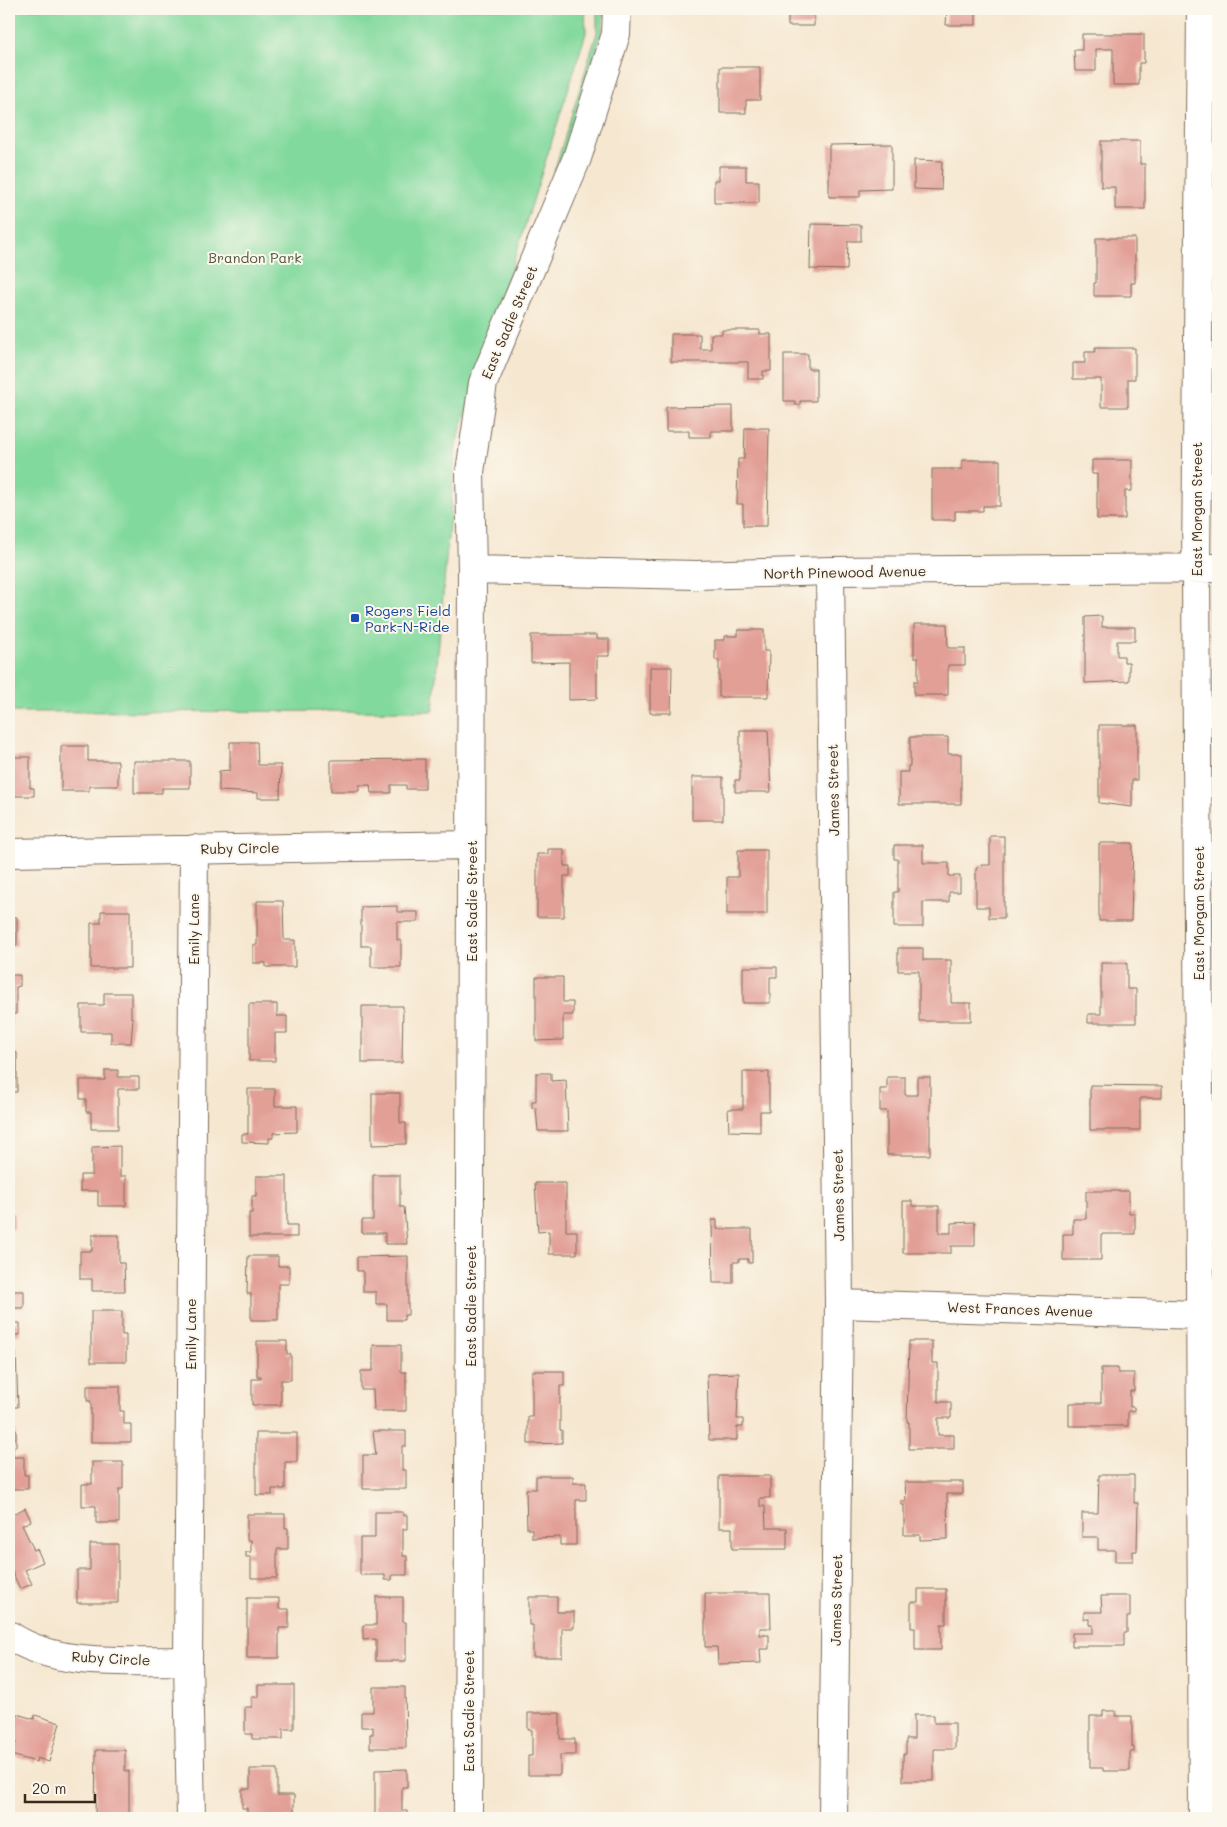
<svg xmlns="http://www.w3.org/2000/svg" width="1227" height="1827" viewBox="0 0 1227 1827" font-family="Mali,sans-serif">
<rect width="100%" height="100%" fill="#fbf7ec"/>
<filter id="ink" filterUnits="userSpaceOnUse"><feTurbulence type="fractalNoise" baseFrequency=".02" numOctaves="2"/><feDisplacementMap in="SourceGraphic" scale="10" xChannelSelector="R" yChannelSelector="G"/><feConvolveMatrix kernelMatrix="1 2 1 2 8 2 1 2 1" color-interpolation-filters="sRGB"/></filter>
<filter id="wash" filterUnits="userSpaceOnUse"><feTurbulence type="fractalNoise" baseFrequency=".0096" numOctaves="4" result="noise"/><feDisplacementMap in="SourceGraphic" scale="20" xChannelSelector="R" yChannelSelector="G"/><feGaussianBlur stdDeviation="1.12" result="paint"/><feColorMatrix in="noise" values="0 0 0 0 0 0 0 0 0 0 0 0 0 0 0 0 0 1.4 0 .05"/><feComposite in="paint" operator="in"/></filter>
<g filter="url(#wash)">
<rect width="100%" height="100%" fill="#f6e7d0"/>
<path fill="#82d99d" stroke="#5e825e" d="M 9,9 L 585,9 L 586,33 L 456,444 L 433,711 L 9,712 Z
M 597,9 L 604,9 L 602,32 L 564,154 L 546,198 L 597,33 Z"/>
<g id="blocks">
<path fill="#e29f96" d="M 686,9 L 716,9 L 716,11 L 686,11 Z
M 749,9 L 767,9 L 767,11 L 749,11 Z
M 788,9 L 814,9 L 814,26 L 788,26 Z
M 947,9 L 976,9 L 976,25 L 946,25 Z
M 1082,34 L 1144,34 L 1144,63 L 1139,63 L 1139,85 L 1113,85 L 1113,49 L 1096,49 L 1096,71 L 1075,71 L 1074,50 L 1082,50 Z
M 720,67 L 760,67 L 760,100 L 746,100 L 746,113 L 720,113 Z
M 1101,141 L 1140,141 L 1140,164 L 1145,164 L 1145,209 L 1115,209 L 1115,187 L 1101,187 Z
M 892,144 L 892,189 L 860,190 L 860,197 L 829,197 L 829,145 Z
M 914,160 L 942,161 L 941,190 L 914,189 Z
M 719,166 L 746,166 L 746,181 L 759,181 L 759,203 L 714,203 L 714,180 L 719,180 Z
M 811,224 L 861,225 L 861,241 L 848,241 L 847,270 L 810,269 Z
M 1096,238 L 1135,238 L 1135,283 L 1131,283 L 1131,296 L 1094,296 L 1094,283 L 1096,283 Z
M 722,330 L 760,330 L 760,334 L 771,334 L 771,371 L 763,371 L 763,379 L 748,379 L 748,362 L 671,362 L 671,334 L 700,334 L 700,349 L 711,349 L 711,334 L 722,334 Z
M 1095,348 L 1135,348 L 1135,379 L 1128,379 L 1128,407 L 1101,407 L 1101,379 L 1073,379 L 1073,363 L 1085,363 L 1085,352 L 1095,352 Z
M 784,354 L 808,354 L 808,369 L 816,369 L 816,401 L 800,401 L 800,405 L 795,405 L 795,401 L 784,401 Z
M 733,406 L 733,431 L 711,431 L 711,437 L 689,437 L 689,431 L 666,431 L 666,407 Z
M 745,428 L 769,428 L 767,526 L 743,526 L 743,504 L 737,504 L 738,459 L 744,459 Z
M 962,460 L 1000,460 L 1000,506 L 983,506 L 983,511 L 955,511 L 955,520 L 932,520 L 932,469 L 962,469 Z
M 1092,460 L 1132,460 L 1132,491 L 1125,491 L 1125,519 L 1097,519 L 1097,474 L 1092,474 Z
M 1102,616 L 1102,627 L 1135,627 L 1135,641 L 1117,641 L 1117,656 L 1124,656 L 1124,662 L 1129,662 L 1129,681 L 1085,683 L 1085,617 Z
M 914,624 L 947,624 L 948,648 L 965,648 L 965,665 L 948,665 L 948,695 L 914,695 L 914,681 L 918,681 L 918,658 L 914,658 Z
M 738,630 L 764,630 L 764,651 L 769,651 L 768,697 L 719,697 L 719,660 L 715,660 L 715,640 L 725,640 L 725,636 L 738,636 Z
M 531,635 L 597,635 L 597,639 L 609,639 L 609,656 L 597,656 L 597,699 L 569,700 L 569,662 L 531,663 Z
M 650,667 L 672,667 L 671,713 L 650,713 Z
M 1099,725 L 1137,725 L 1137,780 L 1132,780 L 1132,807 L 1099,803 Z
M 740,730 L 768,730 L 771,792 L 735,792 L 735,780 L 740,780 Z
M 910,737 L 948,737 L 948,754 L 961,754 L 961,804 L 899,804 L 899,772 L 908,772 L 908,766 L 910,766 Z
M 230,742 L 257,742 L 258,765 L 281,765 L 280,798 L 258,798 L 258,793 L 219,791 L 219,771 L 230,770 Z
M 61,746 L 88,746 L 88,761 L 118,761 L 118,786 L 89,786 L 89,791 L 61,791 Z
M 9,757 L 30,757 L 30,788 L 34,788 L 34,796 L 9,796 Z
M 425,759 L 425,789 L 406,789 L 406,785 L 391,785 L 391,793 L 371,793 L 370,785 L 359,785 L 359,791 L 331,791 L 331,760 Z
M 134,761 L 190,761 L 190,788 L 162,788 L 162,793 L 134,793 Z
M 692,777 L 723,777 L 723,820 L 692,820 Z
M 990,836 L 1004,836 L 1004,918 L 989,918 L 989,907 L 976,907 L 976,869 L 980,865 L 990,865 Z
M 1099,843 L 1133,843 L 1131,921 L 1099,921 Z
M 894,845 L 923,845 L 923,863 L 949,863 L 949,876 L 960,876 L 960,892 L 949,892 L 949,902 L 923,902 L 923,927 L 894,927 L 894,892 L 898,892 L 898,859 L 894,859 Z
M 548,849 L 564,849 L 564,866 L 570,866 L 570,876 L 564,876 L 564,917 L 537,917 L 537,854 L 548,854 Z
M 738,850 L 767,850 L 767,914 L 727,914 L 727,877 L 738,877 Z
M 257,901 L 283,901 L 284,940 L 295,940 L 295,967 L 266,967 L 266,963 L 253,963 L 253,945 L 257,945 Z
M 397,906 L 397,912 L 418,912 L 418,922 L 397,922 L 397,940 L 401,940 L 401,967 L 371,967 L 371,946 L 361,946 L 361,907 Z
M 101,911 L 130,911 L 130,968 L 91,968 L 91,923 L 101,923 Z
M 9,917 L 17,917 L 17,946 L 9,946 Z
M 898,948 L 923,948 L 923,960 L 951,960 L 951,1003 L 971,1003 L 971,1021 L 919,1021 L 919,971 L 898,971 Z
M 1101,963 L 1127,963 L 1127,989 L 1136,989 L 1136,1023 L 1088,1023 L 1088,1014 L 1101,1014 Z
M 743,967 L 777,967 L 777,977 L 770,977 L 770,1003 L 743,1003 Z
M 9,975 L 20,975 L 20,986 L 16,987 L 16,1014 L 12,1014 L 12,1028 L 9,1028 Z
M 536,977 L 563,977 L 563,1002 L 573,1002 L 573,1015 L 563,1015 L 563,1040 L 536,1041 Z
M 104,993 L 131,993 L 131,1018 L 133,1018 L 131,1043 L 111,1043 L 111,1032 L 81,1032 L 81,1005 L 104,1005 Z
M 249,1004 L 277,1004 L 277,1016 L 287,1016 L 287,1033 L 275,1033 L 275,1061 L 249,1061 Z
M 362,1006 L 403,1006 L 402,1063 L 362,1063 Z
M 9,1053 L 17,1053 L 17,1092 L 9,1092 Z
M 105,1070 L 118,1070 L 118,1077 L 139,1077 L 139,1089 L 118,1089 L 118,1129 L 91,1129 L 91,1112 L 86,1112 L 86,1099 L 80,1099 L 80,1080 L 105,1080 Z
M 743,1072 L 769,1072 L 769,1111 L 760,1111 L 760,1132 L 729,1131 L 728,1109 L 743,1109 Z
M 536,1073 L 551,1073 L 551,1081 L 566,1080 L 568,1131 L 538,1131 L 536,1108 L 532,1108 L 532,1101 L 536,1101 Z
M 887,1077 L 905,1077 L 905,1095 L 917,1095 L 917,1077 L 930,1077 L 930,1155 L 887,1155 L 887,1111 L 880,1111 L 880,1089 L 887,1089 Z
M 1090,1085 L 1162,1086 L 1162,1098 L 1140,1098 L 1140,1130 L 1090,1130 Z
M 248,1089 L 275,1089 L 275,1106 L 297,1106 L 297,1132 L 273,1133 L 273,1138 L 269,1138 L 269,1143 L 242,1142 L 242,1134 L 248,1134 Z
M 372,1093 L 400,1093 L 400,1123 L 406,1123 L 406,1144 L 372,1145 Z
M 120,1146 L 120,1176 L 126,1176 L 126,1206 L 98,1206 L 98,1191 L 80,1191 L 80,1175 L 92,1175 L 92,1147 Z
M 373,1175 L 400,1175 L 400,1207 L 404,1207 L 407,1244 L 385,1244 L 385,1233 L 362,1233 L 362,1220 L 373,1220 Z
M 256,1176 L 287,1176 L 287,1225 L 297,1225 L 297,1237 L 249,1237 L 249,1213 L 252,1213 L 252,1196 L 256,1196 Z
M 535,1183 L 566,1183 L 566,1231 L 577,1231 L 577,1254 L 549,1254 L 549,1231 L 538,1232 Z
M 1086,1191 L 1129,1191 L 1129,1213 L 1135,1213 L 1135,1234 L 1101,1234 L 1101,1260 L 1063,1260 L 1063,1234 L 1073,1234 L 1073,1219 L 1086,1219 Z
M 903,1201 L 912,1201 L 912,1206 L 939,1206 L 939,1233 L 951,1233 L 951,1223 L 975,1222 L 975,1246 L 951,1246 L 951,1253 L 903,1253 Z
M 9,1213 L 14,1213 L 14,1229 L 9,1229 Z
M 712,1220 L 717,1220 L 717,1229 L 752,1229 L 752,1263 L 748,1263 L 748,1259 L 739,1259 L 739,1262 L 733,1262 L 733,1283 L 713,1283 Z
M 92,1235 L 119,1235 L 119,1263 L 124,1263 L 125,1291 L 92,1291 L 92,1279 L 80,1279 L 80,1251 L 92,1251 Z
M 248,1256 L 278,1256 L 278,1266 L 289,1266 L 289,1284 L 278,1284 L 278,1320 L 251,1320 L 251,1294 L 247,1294 Z
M 408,1256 L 408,1315 L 404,1315 L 404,1320 L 387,1320 L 387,1304 L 376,1304 L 376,1292 L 363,1292 L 363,1271 L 357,1271 L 357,1257 Z
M 9,1283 L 11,1283 L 11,1291 L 24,1291 L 24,1308 L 11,1308 L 11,1323 L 20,1323 L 20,1335 L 9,1335 Z
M 91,1311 L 122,1311 L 122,1335 L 126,1335 L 126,1362 L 91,1362 Z
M 257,1341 L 287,1341 L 287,1354 L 291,1354 L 291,1380 L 281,1380 L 281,1405 L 252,1405 L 252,1379 L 261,1379 L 261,1376 L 257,1376 Z
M 909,1341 L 932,1341 L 932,1363 L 938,1363 L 938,1402 L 951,1402 L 951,1418 L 938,1418 L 938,1435 L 954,1435 L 954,1449 L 909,1449 L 909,1422 L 907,1422 Z
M 373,1345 L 401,1345 L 401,1372 L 406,1372 L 406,1411 L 374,1411 L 373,1390 L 361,1390 L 361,1371 L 373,1371 Z
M 9,1352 L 16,1352 L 18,1407 L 9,1407 Z
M 1101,1368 L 1118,1368 L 1118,1373 L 1134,1373 L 1134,1391 L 1130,1391 L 1130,1407 L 1134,1407 L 1134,1411 L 1128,1411 L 1128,1426 L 1069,1426 L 1069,1403 L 1101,1403 Z
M 532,1371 L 564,1371 L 564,1386 L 560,1386 L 560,1430 L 562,1430 L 562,1443 L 528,1444 L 528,1417 L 532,1417 Z
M 739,1373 L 737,1419 L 743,1419 L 743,1427 L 737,1427 L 737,1440 L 709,1440 L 707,1374 Z
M 87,1386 L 120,1386 L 120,1411 L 124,1411 L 124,1424 L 131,1424 L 131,1442 L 91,1442 L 91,1401 L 87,1401 Z
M 9,1430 L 16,1430 L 16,1447 L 13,1447 L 13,1457 L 24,1457 L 24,1475 L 28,1475 L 28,1489 L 9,1489 Z
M 373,1431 L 406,1431 L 406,1446 L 402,1446 L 402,1470 L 406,1470 L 406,1489 L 363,1489 L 363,1455 L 376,1455 Z
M 256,1433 L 297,1433 L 297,1462 L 285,1462 L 285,1489 L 272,1489 L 272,1495 L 256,1495 Z
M 92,1462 L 123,1462 L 123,1489 L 119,1489 L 119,1523 L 96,1523 L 96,1506 L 82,1506 L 82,1484 L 92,1484 Z
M 1099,1475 L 1134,1475 L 1134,1503 L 1138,1503 L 1137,1551 L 1133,1551 L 1133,1561 L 1115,1561 L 1115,1550 L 1098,1550 L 1098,1537 L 1082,1537 L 1082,1513 L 1098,1513 Z
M 536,1476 L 573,1476 L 573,1483 L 586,1483 L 586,1500 L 576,1500 L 576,1545 L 560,1545 L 560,1537 L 532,1538 L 532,1529 L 527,1529 L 526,1489 L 536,1489 Z
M 719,1476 L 770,1476 L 770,1498 L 760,1498 L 760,1506 L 765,1506 L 766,1528 L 787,1528 L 787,1549 L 732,1549 L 732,1528 L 719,1528 Z
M 905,1482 L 963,1482 L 963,1494 L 947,1494 L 948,1539 L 920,1540 L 920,1535 L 904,1535 L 904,1505 L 901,1505 L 901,1501 L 906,1501 Z
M 25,1508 L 31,1521 L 22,1525 L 34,1550 L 37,1549 L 43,1562 L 25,1570 L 32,1584 L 20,1589 L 9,1564 L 9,1516 Z
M 375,1512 L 403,1512 L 403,1515 L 407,1515 L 407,1529 L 403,1529 L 403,1556 L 407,1556 L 407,1575 L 392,1575 L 392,1580 L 385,1580 L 385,1575 L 360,1575 L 360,1538 L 375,1538 Z
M 247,1514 L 285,1514 L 285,1528 L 288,1528 L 288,1549 L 277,1549 L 277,1578 L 251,1578 L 251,1557 L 246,1557 L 246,1552 L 251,1552 L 251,1540 L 247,1540 Z
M 90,1544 L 118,1544 L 118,1603 L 77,1603 L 77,1570 L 90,1570 Z
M 918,1589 L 946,1589 L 946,1624 L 941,1624 L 941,1650 L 915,1650 L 915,1628 L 911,1628 L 911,1602 L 918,1602 Z
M 705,1593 L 770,1593 L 771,1628 L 760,1628 L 760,1635 L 769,1635 L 769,1649 L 760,1649 L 761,1663 L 718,1664 L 717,1647 L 705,1647 Z
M 1101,1596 L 1130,1596 L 1130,1617 L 1127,1617 L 1127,1633 L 1124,1633 L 1124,1646 L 1072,1646 L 1072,1633 L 1093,1633 L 1093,1625 L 1089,1625 L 1089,1619 L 1084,1619 L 1084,1612 L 1102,1612 Z
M 376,1597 L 403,1597 L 403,1622 L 406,1622 L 406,1661 L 376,1661 L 376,1639 L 363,1640 L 363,1625 L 376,1625 Z
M 529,1597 L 557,1597 L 557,1612 L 574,1612 L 574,1628 L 562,1628 L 562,1657 L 533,1657 L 533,1625 L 529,1625 Z
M 247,1598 L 279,1598 L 279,1609 L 289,1609 L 289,1628 L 279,1628 L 279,1658 L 247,1658 Z
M 258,1685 L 294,1685 L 294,1729 L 283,1729 L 283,1739 L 252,1739 L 252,1734 L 245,1734 L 245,1707 L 252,1707 L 252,1697 L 258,1697 Z
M 373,1687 L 405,1687 L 406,1748 L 370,1748 L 370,1734 L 373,1734 L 373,1727 L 361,1727 L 361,1712 L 373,1712 Z
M 1103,1711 L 1116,1711 L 1116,1716 L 1132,1716 L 1132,1747 L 1134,1747 L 1134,1752 L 1130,1752 L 1130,1771 L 1103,1771 L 1103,1768 L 1090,1768 L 1090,1716 L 1103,1716 Z
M 10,1712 L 34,1719 L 35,1715 L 60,1723 L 49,1762 L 37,1758 L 36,1762 L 11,1755 L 16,1742 L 9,1739 Z
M 528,1713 L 560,1713 L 560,1739 L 575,1739 L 575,1755 L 560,1755 L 560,1775 L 528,1775 L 528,1756 L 532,1756 L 532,1730 L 528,1730 Z
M 914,1715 L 934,1715 L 934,1723 L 955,1723 L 955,1749 L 934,1749 L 934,1781 L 903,1781 L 903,1754 L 906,1754 L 906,1739 L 914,1739 Z
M 96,1750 L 125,1750 L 125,1771 L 129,1771 L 129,1818 L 95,1818 Z
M 250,1769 L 277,1769 L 277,1795 L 294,1795 L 294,1818 L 247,1818 L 247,1808 L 242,1808 L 242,1789 L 250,1789 Z
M 407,1769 L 407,1787 L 402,1787 L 402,1811 L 407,1811 L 407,1818 L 375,1818 L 375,1770 Z"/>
</g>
</g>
<g filter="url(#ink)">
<use href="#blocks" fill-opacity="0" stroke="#7c6c5c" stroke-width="1"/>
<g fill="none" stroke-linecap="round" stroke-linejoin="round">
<g stroke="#7c6c5c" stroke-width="30">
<path id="minor" d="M 1201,9 L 1196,568 L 1203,1818
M 472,570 L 697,575 L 830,571 L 1218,568
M 830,571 L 839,1304 L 833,1818
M 9,853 L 471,845
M 839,1304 L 1200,1315
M 9,1635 C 58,1669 131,1660 188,1661
M 191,1818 L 188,1661 L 194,849
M 468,1818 L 472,570 L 470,472 L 483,383 L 577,158 L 616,34 L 617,9"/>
</g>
<use href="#minor" stroke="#fff" stroke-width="28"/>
</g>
</g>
<rect fill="#1a4fb4" stroke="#fbf7ec" stroke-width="2" x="350" y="613" width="10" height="10" rx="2.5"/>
<g text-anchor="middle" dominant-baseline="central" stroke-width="4" stroke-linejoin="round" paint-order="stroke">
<g font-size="14" fill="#4d563e" stroke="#fbf7ec">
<text x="255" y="257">Brandon Park</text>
</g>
<g font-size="14" fill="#3b2a1e" stroke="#fbf7ec">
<text transform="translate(509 322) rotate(-67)">East Sadie Street</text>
<text transform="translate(1196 509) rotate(-90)">East Morgan Street</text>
<text transform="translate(845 572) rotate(-1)">North Pinewood Avenue</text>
<text transform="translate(833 790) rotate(-91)">James Street</text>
<text transform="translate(240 848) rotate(-1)">Ruby Circle</text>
<text transform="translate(471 901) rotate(-90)">East Sadie Street</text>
<text transform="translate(1198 913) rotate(-90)">East Morgan Street</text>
<text transform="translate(193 929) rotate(-90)">Emily Lane</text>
<text transform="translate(838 1195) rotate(-91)">James Street</text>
<text transform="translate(470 1306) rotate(-90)">East Sadie Street</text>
<text transform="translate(1020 1309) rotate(2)">West Frances Avenue</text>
<text transform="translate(190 1334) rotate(-90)">Emily Lane</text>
<text transform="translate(836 1600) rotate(-89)">James Street</text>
<text transform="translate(111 1658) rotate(3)">Ruby Circle</text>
<text transform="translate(468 1711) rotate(-90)">East Sadie Street</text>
</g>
<g font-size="14" fill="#164399" stroke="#fbf7ec" text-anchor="start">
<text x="365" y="610">Rogers Field<tspan x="365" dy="16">Park-N-Ride</tspan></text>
</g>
</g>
<rect width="1227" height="1827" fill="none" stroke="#fbf7ec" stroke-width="30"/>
<path d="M25 1794v8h70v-8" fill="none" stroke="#3b2a1e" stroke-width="2.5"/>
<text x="32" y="1794" font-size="15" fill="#3b2a1e" stroke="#fbf7ec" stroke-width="4" paint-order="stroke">20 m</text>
</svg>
